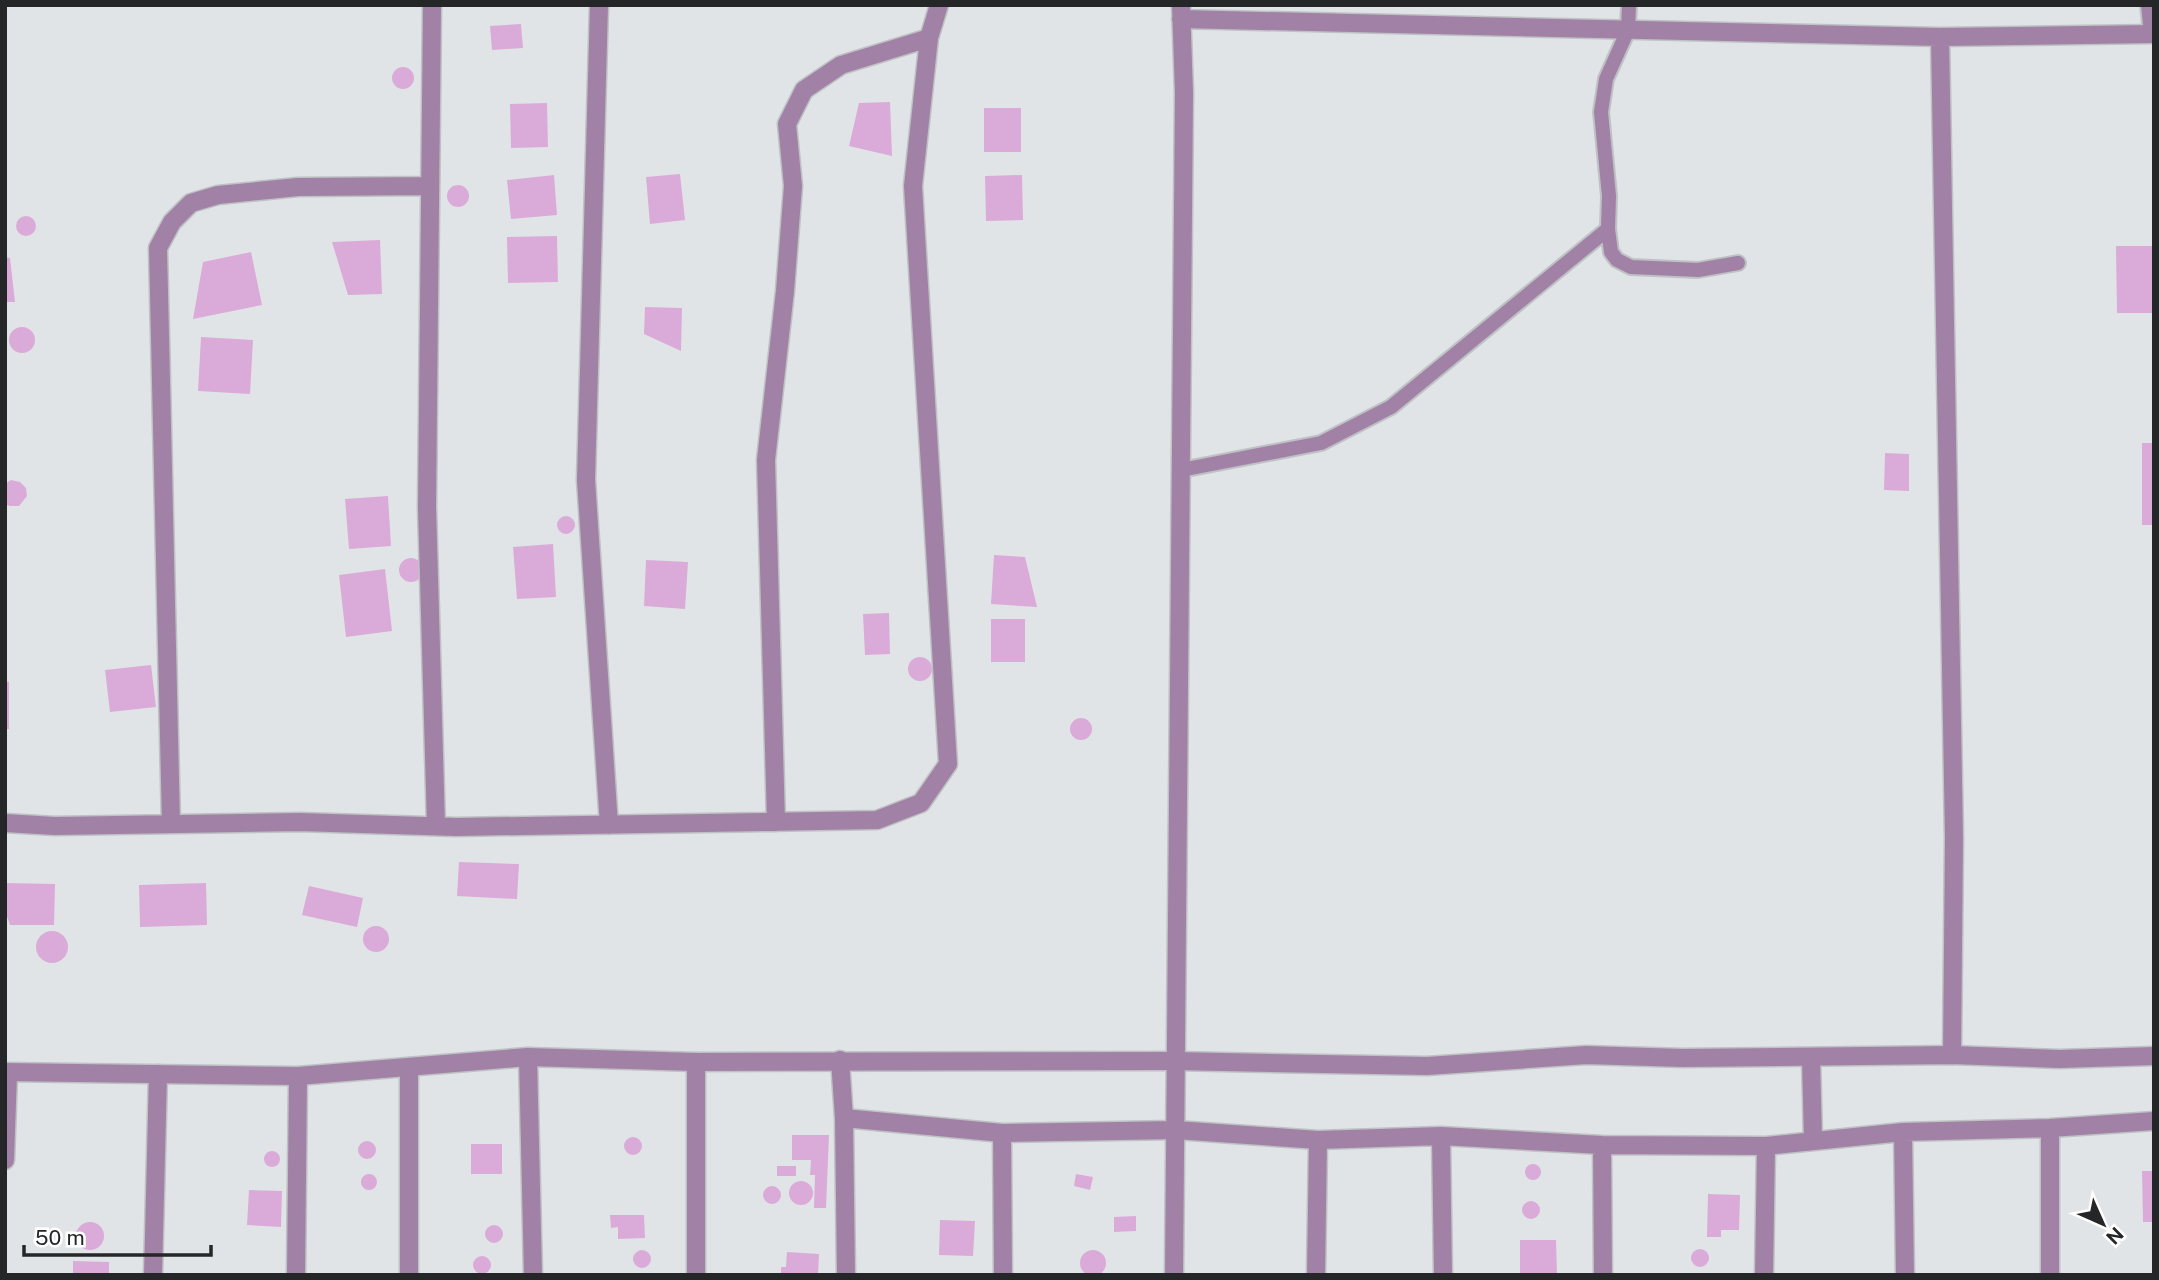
<svg xmlns="http://www.w3.org/2000/svg" width="2159" height="1280" viewBox="0 0 2159 1280" font-family="'Public Sans',sans-serif">
<rect width="100%" height="100%" fill="#e1e4e7"/>
<path fill="#daabd8" d="M 521,24 L 523,48 L 492,50 L 490,26 Z
M392 78a11 11 0 1 1 22 0a11 11 0 1 1-22 0Z
M 890,102 L 892,156 L 849,146 L 859,103 Z
M 547,103 L 548,147 L 511,148 L 510,104 Z
M 984,108 L 1021,108 L 1021,152 L 984,152 Z
M 680,174 L 685,220 L 650,224 L 646,177 Z
M 554,175 L 557,215 L 511,219 L 507,180 Z
M 1022,175 L 1023,220 L 986,221 L 985,176 Z
M447 196a11 11 0 1 1 22 0a11 11 0 1 1-22 0Z
M16 226a10 10 0 1 1 20 0a10 10 0 1 1-20 0Z
M 557,236 L 558,282 L 508,283 L 507,237 Z
M 380,240 L 382,294 L 348,295 L 332,242 Z
M 2116,246 L 2154,246 L 2154,313 L 2117,313 Z
M 251,252 L 262,305 L 193,319 L 203,262 Z
M 5,257 L 10,258 L 15,302 L 5,302 Z
M 645,307 L 682,308 L 681,351 L 644,334 Z
M9 340a13 13 0 1 1 26 0a13 13 0 1 1-26 0Z
M 201,337 L 253,340 L 250,394 L 198,391 Z
M 2142,443 L 2154,443 L 2154,525 L 2142,525 Z
M 1885,453 L 1909,454 L 1909,491 L 1884,490 Z
M 11,480 L 20,482 L 26,488 L 27,496 L 19,506 L 10,506 L 5,504 L 5,484 Z
M 388,496 L 391,546 L 349,549 L 345,499 Z
M557 525a9 9 0 1 1 18 0a9 9 0 1 1-18 0Z
M 553,544 L 556,597 L 517,599 L 513,547 Z
M 994,555 L 1025,557 L 1037,607 L 991,604 Z
M399 570a12 12 0 1 1 24 0a12 12 0 1 1-24 0Z
M 646,560 L 688,562 L 685,609 L 644,606 Z
M 385,569 L 392,631 L 346,637 L 339,575 Z
M 889,613 L 890,654 L 865,655 L 863,614 Z
M 991,619 L 1025,619 L 1025,662 L 991,662 Z
M908 669a12 12 0 1 1 24 0a12 12 0 1 1-24 0Z
M 151,665 L 156,707 L 110,712 L 105,670 Z
M 5,682 L 9,682 L 9,729 L 5,729 Z
M1070 729a11 11 0 1 1 22 0a11 11 0 1 1-22 0Z
M 459,862 L 519,864 L 517,899 L 457,896 Z
M 5,883 L 55,884 L 54,925 L 10,925 L 5,911 Z
M 206,883 L 207,925 L 140,927 L 139,885 Z
M 309,886 L 363,898 L 357,927 L 302,915 Z
M363 939a13 13 0 1 1 26 0a13 13 0 1 1-26 0Z
M36 947a16 16 0 1 1 32 0a16 16 0 1 1-32 0Z
M 792,1135 L 829,1135 L 826,1208 L 814,1208 L 815,1175 L 810,1175 L 811,1160 L 792,1160 Z
M624 1146a9 9 0 1 1 18 0a9 9 0 1 1-18 0Z
M358 1150a9 9 0 1 1 18 0a9 9 0 1 1-18 0Z
M 471,1144 L 502,1144 L 502,1174 L 471,1174 Z
M264 1159a8 8 0 1 1 16 0a8 8 0 1 1-16 0Z
M1525 1172a8 8 0 1 1 16 0a8 8 0 1 1-16 0Z
M 777,1166 L 796,1166 L 796,1176 L 777,1176 Z
M 2142,1171 L 2154,1171 L 2154,1222 L 2143,1222 Z
M361 1182a8 8 0 1 1 16 0a8 8 0 1 1-16 0Z
M 1076,1174 L 1093,1177 L 1090,1190 L 1074,1186 Z
M789 1193a12 12 0 1 1 24 0a12 12 0 1 1-24 0Z
M763 1195a9 9 0 1 1 18 0a9 9 0 1 1-18 0Z
M 249,1190 L 282,1191 L 281,1227 L 247,1225 Z
M 1708,1194 L 1740,1195 L 1739,1230 L 1721,1230 L 1721,1237 L 1707,1237 Z
M1522 1210a9 9 0 1 1 18 0a9 9 0 1 1-18 0Z
M 610,1215 L 644,1215 L 645,1238 L 618,1239 L 618,1227 L 611,1228 Z
M 1136,1216 L 1136,1231 L 1114,1232 L 1114,1217 Z
M 940,1220 L 975,1221 L 973,1256 L 939,1255 Z
M76 1236a14 14 0 1 1 28 0a14 14 0 1 1-28 0Z
M485 1234a9 9 0 1 1 18 0a9 9 0 1 1-18 0Z
M 1520,1240 L 1556,1240 L 1557,1275 L 1520,1275 Z
M1691 1258a9 9 0 1 1 18 0a9 9 0 1 1-18 0Z
M1080 1263a13 13 0 1 1 26 0a13 13 0 1 1-26 0Z
M633 1259a9 9 0 1 1 18 0a9 9 0 1 1-18 0Z
M 787,1252 L 819,1254 L 818,1275 L 781,1275 L 781,1267 L 786,1267 Z
M473 1265a9 9 0 1 1 18 0a9 9 0 1 1-18 0Z
M 73,1261 L 109,1262 L 109,1275 L 73,1275 Z"/>
<g fill="none" stroke-linecap="round" stroke-linejoin="round">
<g stroke="#bfc2c4" stroke-width="18">
<path id="service" d="M 1629,5 L 1628,30 L 1606,79 L 1601,112 L 1609,196 L 1608,229 L 1611,252 L 1617,260 L 1631,267 L 1698,270 L 1738,263
M 2148,5 L 2151,34
M 1181,470 L 1321,443 L 1391,407 L 1608,229"/>
</g>
<g stroke="#bfc2c4" stroke-width="21">
<path id="minor" d="M 432,5 L 427,507 L 436,826
M 599,5 L 586,480 L 609,825
M 1181,19 L 1940,37 L 2154,34
M 1940,37 L 1954,838 L 1952,1055
M 776,822 L 766,460 L 785,291 L 793,186 L 787,124 L 804,90 L 841,65 L 929,38
M 5,823 L 55,826 L 300,822 L 456,827 L 877,820 L 921,803 L 948,764 L 913,186 L 929,38 L 939,5
M 171,824 L 158,248 L 172,222 L 191,203 L 218,195 L 298,187 L 429,186
M 528,1057 L 533,1275
M 1811,1058 L 1813,1140
M 840,1060 L 844,1118 L 846,1275
M 696,1062 L 696,1275
M 844,1118 L 1002,1133 L 1176,1130 L 1318,1140 L 1441,1136 L 1602,1145 L 1766,1146 L 1903,1132 L 2050,1128 L 2154,1121
M 2050,1128 L 2050,1275
M 1903,1132 L 1905,1275
M 1002,1133 L 1003,1275
M 1441,1136 L 1443,1275
M 1602,1145 L 1603,1275
M 5,1160 L 8,1073
M 153,1275 L 158,1074
M 296,1275 L 298,1076
M 409,1275 L 409,1067
M 1174,1275 L 1184,93 L 1181,5
M 1316,1275 L 1318,1140
M 1764,1275 L 1766,1146"/>
</g>
<g stroke="#bfc2c4" stroke-width="21">
<path id="tertiary" d="M 5,1072 L 298,1076 L 528,1057 L 696,1062 L 1174,1061 L 1427,1066 L 1586,1055 L 1683,1058 L 1952,1055 L 2059,1059 L 2154,1056"/>
</g>
<use href="#service" stroke="#a182a6" stroke-width="14"/>
<use href="#minor" stroke="#a182a6" stroke-width="18"/>
<use href="#tertiary" stroke="#a182a6" stroke-width="18"/>
</g>
<rect width="2159" height="1280" fill="none" stroke="#252627" stroke-width="14"/>
<g transform="translate(2103 1224) rotate(135)" stroke="#ffffff" stroke-width="5" paint-order="stroke">
<path d="M0-5L12 26L0 18L-12 26Z" fill="#252627"/>
<text y="-10" font-size="19" font-weight="bold" text-anchor="middle" fill="#252627">N</text>
</g>
<path d="M24 1245v10h187v-10" fill="none" stroke="#252627" stroke-width="3.5"/>
<text x="35" y="1245" font-size="21" fill="#252627" stroke="#ffffff" stroke-width="5" paint-order="stroke">50 m</text>
</svg>
